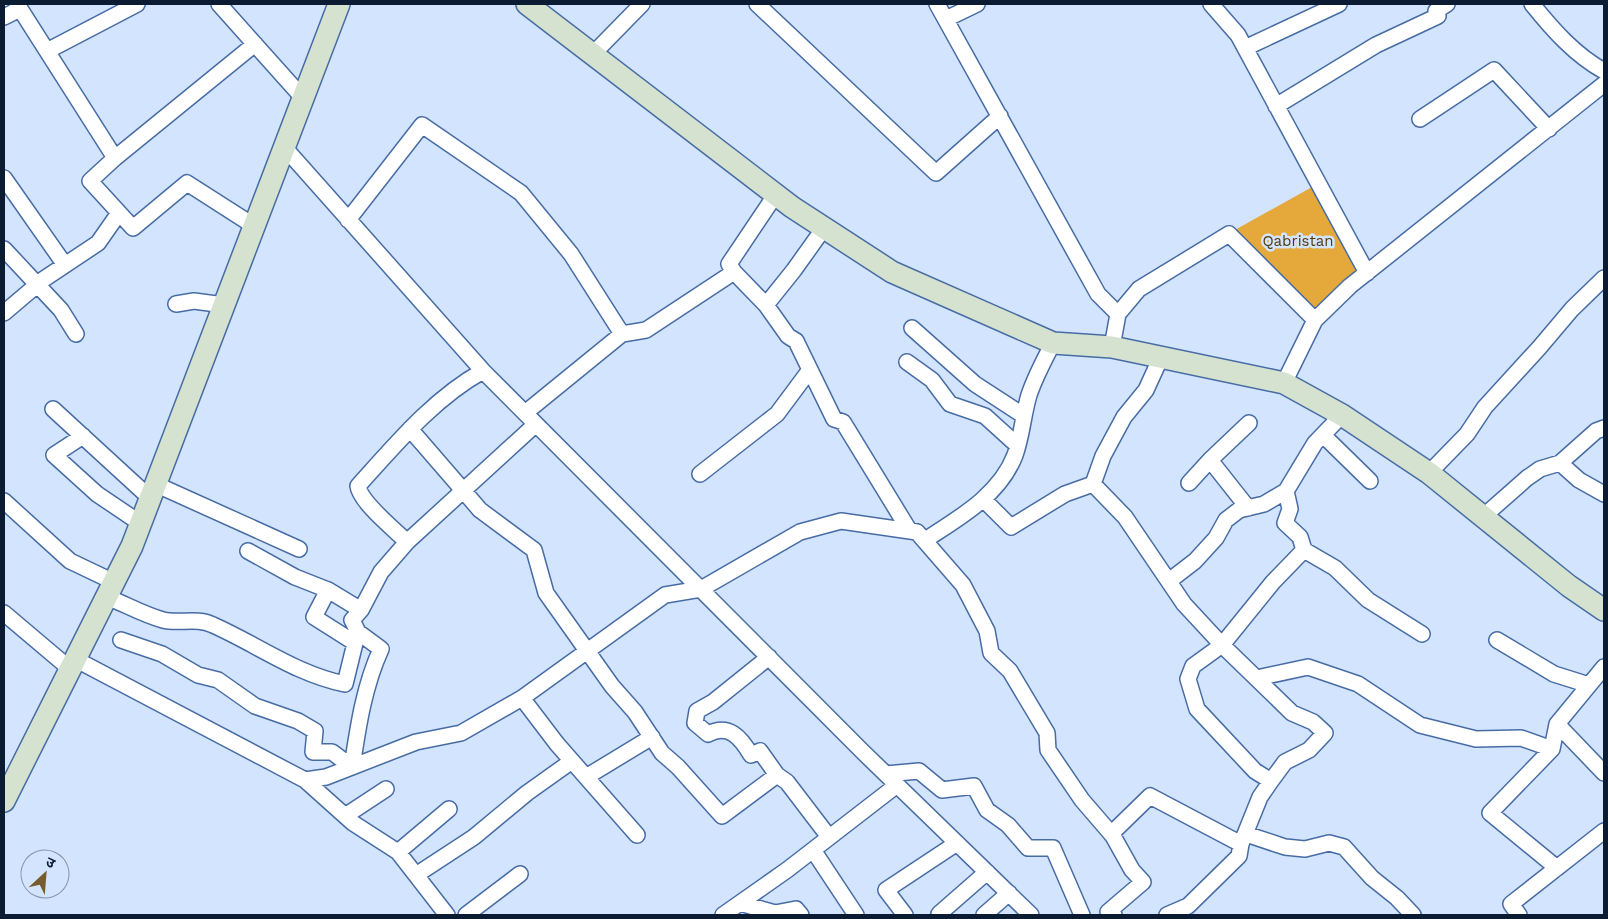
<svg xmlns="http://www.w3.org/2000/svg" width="1608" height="919" viewBox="0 0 1608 919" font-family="'Work Sans','Noto Sans Devanagari',sans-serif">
<rect width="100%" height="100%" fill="#d3e4fe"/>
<path fill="#e5a93b" d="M 1312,187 L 1360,273 L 1316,314 L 1233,231 Z"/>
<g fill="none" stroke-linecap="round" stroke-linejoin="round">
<g stroke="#476ca4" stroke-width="18">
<path id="minor" d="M 17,4 L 115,158 L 90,181 L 133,228 L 187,183 L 254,226
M 219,4 L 303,98
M 757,4 L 936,173 L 1000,116
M 937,4 L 1098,294 L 1118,314
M 1211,4 L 1238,35 L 1367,273
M 1532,4 C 1553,30 1575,55 1604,71
M 4,17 L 20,9
M 946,19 L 977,4
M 1245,48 L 1339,4
M 47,51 L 137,4
M 593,54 L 642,4
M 1276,106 L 1376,45 L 1438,16 L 1436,11 L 1447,4
M 1420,119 L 1494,70 L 1549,129
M 284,147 L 483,371 L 862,751 L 1031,915
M 115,158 L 255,44
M 4,178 L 65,265
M 348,220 L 422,125 L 521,193 L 571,254 L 622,334
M 4,249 L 61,310 L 76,334
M 734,272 L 766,305 L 794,270 L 824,228
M 176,304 L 194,301 L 224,305
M 766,305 L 788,336 L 796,341 L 834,419 L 843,422 L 909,530
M 4,313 L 44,279 L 98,243 L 119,213
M 912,328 L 975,384 L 1024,416
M 1112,347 L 1118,314 L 1139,289 L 1229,234 L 1315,320 L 1350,286 L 1604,84
M 907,362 L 932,380 L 950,404 L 985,416 L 1017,445
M 483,371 C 434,398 395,445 358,486 C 360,502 394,529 407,542 L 536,424
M 1284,383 L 1315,320
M 53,409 L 150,498
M 525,413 L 622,334 L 646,330 L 734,272 L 729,264 L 776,194
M 410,429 L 480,510 L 534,550 L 546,593 L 612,686 L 635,712 L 662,753 L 678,767 L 722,816 L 777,775
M 1323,435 L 1370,481
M 83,436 L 54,455 L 97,494 L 140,523
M 1560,463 L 1579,480 L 1604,494
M 1429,473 L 1467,434 L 1485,407 L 1539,348 L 1572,309 L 1604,278
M 700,474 L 777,414 L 809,371
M 1189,483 L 1210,460
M 155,484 L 299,549
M 1093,484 L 1125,517 L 1184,604 L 1222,645 L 1292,713 L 1313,722 L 1325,733 L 1309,750 L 1285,762 L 1271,781 L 1255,771 L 1197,709 L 1188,679 L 1193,666 L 1222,645 L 1273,582 L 1304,550 L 1300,537 L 1285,523 L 1290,509 L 1286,491
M 983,499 L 1011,527 L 1065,494 L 1093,484 L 1103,456 L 1124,417 L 1146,390 L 1161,357
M 4,501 L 70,561 L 114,582
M 1248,508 L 1210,460 L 1249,423
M 1484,516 L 1527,478 L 1540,469 L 1560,463 L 1596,431 L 1604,428
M 925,540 C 959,518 1000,495 1015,455 C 1022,436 1023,415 1029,395 C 1035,377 1044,360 1053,343
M 1304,550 L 1335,568 L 1368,600 L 1422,634
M 1169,581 L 1195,561 L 1216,538 L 1226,520 L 1239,510 L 1264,504 L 1286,491 L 1315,443 L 1342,415
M 328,590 L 361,610 L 381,572 L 407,542
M 107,597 C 125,604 144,615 163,620 C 179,624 197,617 213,625 C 258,645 296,674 345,684 L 355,643 L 314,617 L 328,590 L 295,577 L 248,551
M 4,613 L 69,668
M 121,640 L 162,654 L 198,675 L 218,680 L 255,706 L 298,721 L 315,731 L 313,752 L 332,752 L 352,767 C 358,727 364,686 381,649 L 358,632 L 352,620 L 361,610
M 1497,640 L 1554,674 L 1589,685
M 769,657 L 713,702 L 697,711 L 695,723 L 708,734 C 729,723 741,738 751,755 L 760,751 L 777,775 L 787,782 L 829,837
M 75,659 L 305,780 L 326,777 L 416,742 L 461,733 L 522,698 L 665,595 L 701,589 L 800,532 L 841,521 L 917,532 L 963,585 L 987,631 L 991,653 L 1010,671 L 1047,733 L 1048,750 L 1082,800 L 1113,836 L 1132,870 L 1143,882 L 1108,912 L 1114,915
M 1257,678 L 1308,667 L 1358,684 L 1420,725 L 1476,739 L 1521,738 L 1552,749
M 522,698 L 557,744 L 637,835
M 1557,724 L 1604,773
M 886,774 L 919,771 L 942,790 L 974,786 L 987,810 L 1008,825 L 1028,848 L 1053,848 L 1082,915
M 586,777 L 652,737
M 305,780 L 353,823 L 398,852 L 447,915
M 345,816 L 386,789
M 1111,834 L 1150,796 L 1241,844
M 1246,834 L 1285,847 L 1305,849 L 1329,843 L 1344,847 L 1372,878 L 1397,898 L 1413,915
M 813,850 L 856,915
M 398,852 L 449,809
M 1557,868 L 1490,813 L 1552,749 L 1557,724 L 1604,667
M 416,875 L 474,837 L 527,793 L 572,761
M 740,903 L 775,913 L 796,909 L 801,915
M 466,915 L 520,874
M 723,915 L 787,870 L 897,785
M 905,915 L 886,890 L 957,843
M 940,915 L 939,914 L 987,872
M 984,915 L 1009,893
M 1167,915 L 1188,906 L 1239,856 L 1241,844 L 1260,797 L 1271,781
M 1519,915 L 1511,904 L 1604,831"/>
</g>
<g stroke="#476ca4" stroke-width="24">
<path id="secondary" d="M 527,4 L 792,207 L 892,272 L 1053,343 L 1112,347 L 1284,383 L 1342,415 L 1429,473 L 1569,586 L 1604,610
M 4,801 L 132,546 L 339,4"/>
</g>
<use href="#minor" stroke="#fff" stroke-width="15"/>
<use href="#secondary" stroke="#d5e2d0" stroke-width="21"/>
</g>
<g text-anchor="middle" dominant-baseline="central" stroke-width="5" stroke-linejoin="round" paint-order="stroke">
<g font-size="15" fill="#533a0a" stroke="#d3e4fe">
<text x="1298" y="241">Qabristan</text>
</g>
</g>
<rect width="1608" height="919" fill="none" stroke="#0b1b31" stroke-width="10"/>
<g transform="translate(45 874) rotate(26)"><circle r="24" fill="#d3e4fe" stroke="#8394ac"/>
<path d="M0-4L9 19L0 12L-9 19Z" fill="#765b2e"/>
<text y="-8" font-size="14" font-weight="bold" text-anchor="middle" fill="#0b1b31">उ</text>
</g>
</svg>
